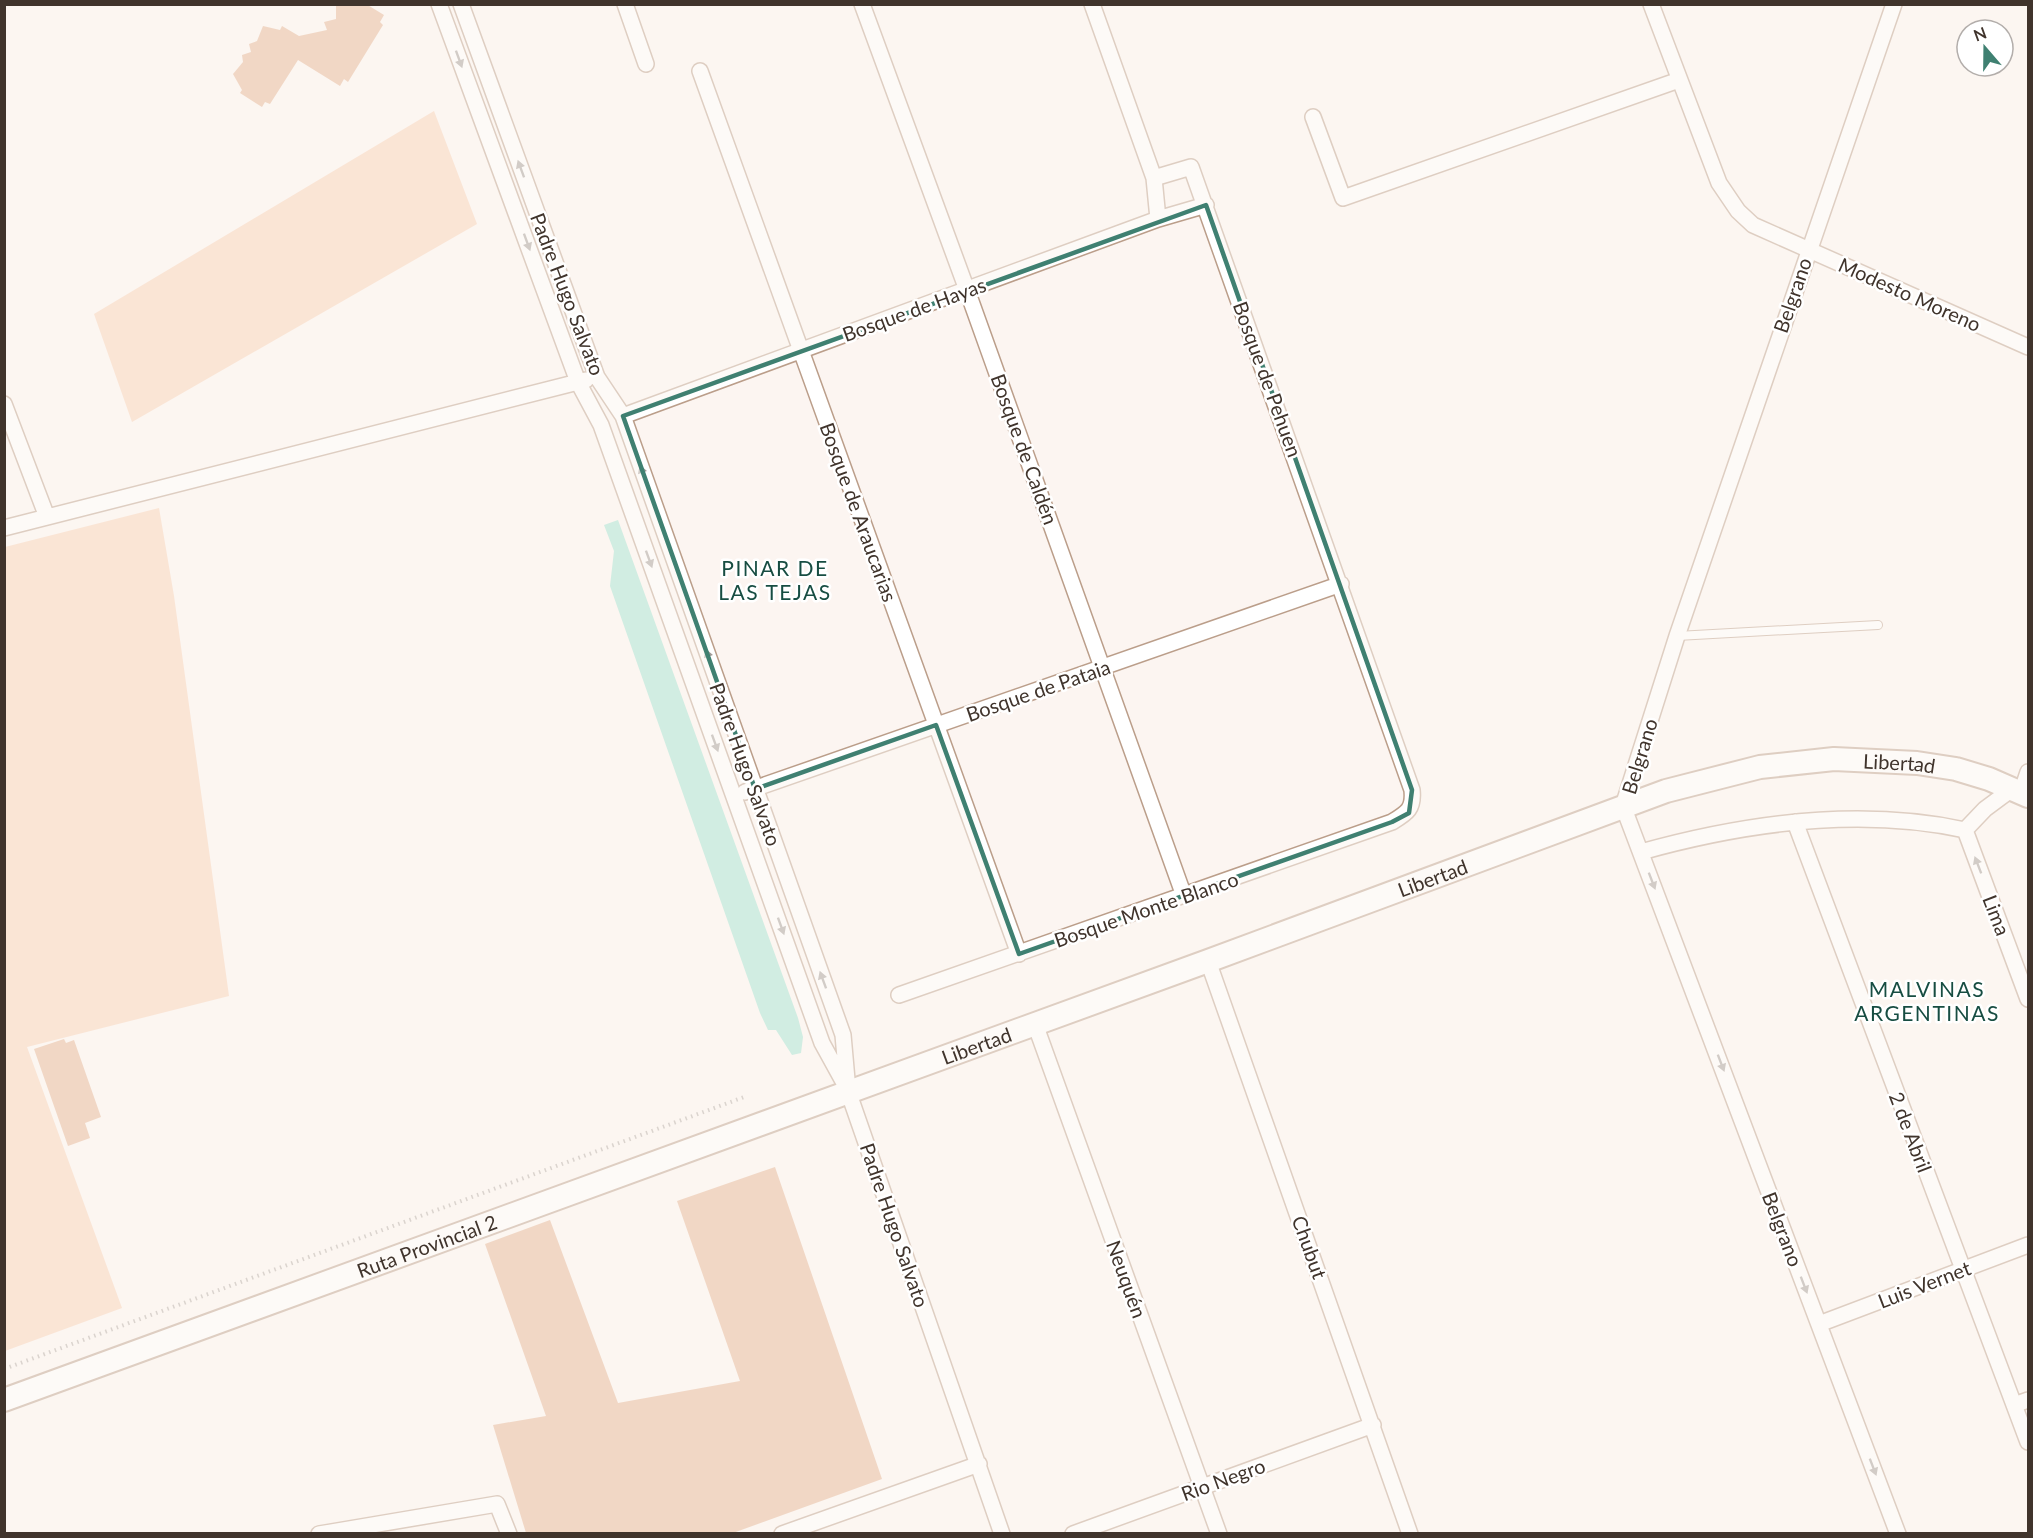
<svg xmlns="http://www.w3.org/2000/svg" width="2033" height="1538" viewBox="0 0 2033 1538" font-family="Lato,sans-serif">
<rect width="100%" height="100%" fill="#fcf5f1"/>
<path fill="#f9d0b4" d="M 434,111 L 477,224 L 132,422 L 94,314 Z
M 159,508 L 174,596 L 229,996 L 27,1047 L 122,1308 L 5,1351 L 5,547 Z"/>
<path fill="#9de2d0" d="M 618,520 L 798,1018 L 803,1037 L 801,1053 L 792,1055 L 776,1030 L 768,1030 L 760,1013 L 610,586 L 614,551 L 604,525 Z"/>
<path fill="#e4b291" d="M 336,4 L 366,4 L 384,15 L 380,22 L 383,25 L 348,82 L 344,79 L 340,86 L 298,60 L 270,104 L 265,102 L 262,107 L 240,93 L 242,90 L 233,74 L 243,62 L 242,55 L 251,52 L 249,44 L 257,41 L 263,26 L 280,30 L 282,26 L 299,36 L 327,30 L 324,22 L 336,19 Z
M 64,1039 L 66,1043 L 74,1040 L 101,1117 L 85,1123 L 90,1138 L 68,1146 L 34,1049 Z
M 775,1167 L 882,1479 L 733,1533 L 526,1533 L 493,1425 L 546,1416 L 485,1244 L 550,1220 L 618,1403 L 740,1381 L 677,1201 Z"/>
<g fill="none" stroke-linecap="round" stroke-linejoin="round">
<g stroke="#bb9e8a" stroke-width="10">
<path id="lane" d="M 1677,636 L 1878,625"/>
</g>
<g stroke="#bb9e8a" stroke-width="18">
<path id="street" d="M 439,4 L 578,382 L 601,425 L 822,1043 L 844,1083
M 461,4 L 597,377 L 623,416 L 843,1035 L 848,1091 L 1002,1534
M 625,4 L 646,64
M 862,4 L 967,290 L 1184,896
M 1651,4 L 1719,183 L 1738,211 L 1753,225 L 2028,347
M 1894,4 L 1677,636 L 1623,806 L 1898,1534
M 700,71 L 1019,954
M 1313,117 L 1343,198 L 1679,80
M 1154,178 L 1158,219
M 4,404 L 47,517
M 623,416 L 1158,219 L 1206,205
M 4,528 L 586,380
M 745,792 L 1341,584
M 2021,793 L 2028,772
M 1795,822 L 2028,1442
M 1965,830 L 2028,999
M 1965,830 L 1985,809 L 2012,789
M 1641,852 C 1745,823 1859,807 1965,830
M 1208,961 L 1410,1534
M 899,995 L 1392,822 C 1407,813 1414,809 1412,790 L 1191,167 L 1154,178 L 1092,4
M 1035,1024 L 1219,1534
M 1819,1324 L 2028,1245
M 2014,1405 L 2028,1400
M 319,1534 L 497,1504 L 509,1534
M 782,1534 L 979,1464
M 1073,1534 L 1373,1425"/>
</g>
<g stroke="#bb9e8a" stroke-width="26">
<g id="secondary">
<path id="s1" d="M 4,1400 L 1208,961 L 1666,791 L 1760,767 L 1834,759 L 1917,763 L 1956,769 L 1989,779 L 2028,796"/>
</g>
</g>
<path stroke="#b3aba5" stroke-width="4" stroke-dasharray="1.5 4.5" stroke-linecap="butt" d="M 4,1369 L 747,1096"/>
<use href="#lane" stroke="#fff" stroke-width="8"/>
<use href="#street" stroke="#fff" stroke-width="15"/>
<use href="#secondary" stroke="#fff" stroke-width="22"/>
</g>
<defs><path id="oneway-solid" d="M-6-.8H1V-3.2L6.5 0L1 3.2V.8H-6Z" transform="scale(1.5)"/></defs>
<g fill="#a09a96">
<use href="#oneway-solid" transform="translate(459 59) rotate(70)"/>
<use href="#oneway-solid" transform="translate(521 169) rotate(-110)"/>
<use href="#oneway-solid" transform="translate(527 242) rotate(70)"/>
<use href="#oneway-solid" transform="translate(643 474) rotate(-110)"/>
<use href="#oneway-solid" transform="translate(649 559) rotate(70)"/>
<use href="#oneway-solid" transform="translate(709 658) rotate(-110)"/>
<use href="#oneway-solid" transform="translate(715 743) rotate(70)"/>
<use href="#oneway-solid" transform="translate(1978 865) rotate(-111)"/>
<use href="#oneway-solid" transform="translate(1652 881) rotate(69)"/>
<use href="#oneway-solid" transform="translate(781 926) rotate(70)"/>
<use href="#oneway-solid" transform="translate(823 980) rotate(-110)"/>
<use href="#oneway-solid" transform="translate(1721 1063) rotate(69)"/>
<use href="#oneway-solid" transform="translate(1804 1285) rotate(69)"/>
<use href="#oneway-solid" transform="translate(1873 1467) rotate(69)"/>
</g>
<path d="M0 0H2033V1538H0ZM 1206,205 L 1412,790 L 1409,813 L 1392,822 L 1019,954 L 936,725 L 755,789 L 623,416 Z" fill="#fcf5f1" fill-opacity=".55" fill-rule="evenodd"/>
<path fill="none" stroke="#3f8071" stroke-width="4.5" stroke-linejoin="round" d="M 1206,205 L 1412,790 L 1409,813 L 1392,822 L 1019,954 L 936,725 L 755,789 L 623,416 Z"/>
<g text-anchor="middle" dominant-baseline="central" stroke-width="5" stroke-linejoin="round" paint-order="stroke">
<g font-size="20" fill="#40342c" stroke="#fff">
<text transform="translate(568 294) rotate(69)">Padre Hugo Salvato</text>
<text transform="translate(1910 294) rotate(24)">Modesto Moreno</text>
<text transform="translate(1792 295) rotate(-71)">Belgrano</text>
<text transform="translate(914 309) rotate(-20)">Bosque de Hayas</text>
<text transform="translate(1268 379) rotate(70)">Bosque de Pehuen</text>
<text transform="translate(1025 449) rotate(70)">Bosque de Caldén</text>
<text transform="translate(859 512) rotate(70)">Bosque de Araucarias</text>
<text transform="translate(1038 690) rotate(-19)">Bosque de Pataia</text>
<text transform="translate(1639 756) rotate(-73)">Belgrano</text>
<text transform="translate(746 764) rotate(70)">Padre Hugo Salvato</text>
<text stroke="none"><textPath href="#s1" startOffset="2007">Libertad</textPath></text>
<text stroke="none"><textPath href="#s1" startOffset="1521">Libertad</textPath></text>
<text transform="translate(1146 909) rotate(-19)">Bosque Monte Blanco</text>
<text transform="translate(1997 915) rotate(69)">Lima</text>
<text stroke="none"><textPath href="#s1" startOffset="1035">Libertad</textPath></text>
<text transform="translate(1911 1132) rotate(69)">2 de Abril</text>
<text transform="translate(895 1225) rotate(71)">Padre Hugo Salvato</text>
<text transform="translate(1783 1229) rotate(69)">Belgrano</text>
<text stroke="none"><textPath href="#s1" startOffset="450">Ruta Provincial 2</textPath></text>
<text transform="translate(1310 1247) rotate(70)">Chubut</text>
<text transform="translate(1127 1279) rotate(70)">Neuquén</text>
<text transform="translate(1924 1284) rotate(-21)">Luis Vernet</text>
<text transform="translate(1223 1479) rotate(-20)">Rio Negro</text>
</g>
<g font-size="21" letter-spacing="1.5" fill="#174d42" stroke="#fff">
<text x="775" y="567">PINAR DE<tspan x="775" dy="24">LAS TEJAS</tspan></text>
<text x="1927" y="988">MALVINAS<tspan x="1927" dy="24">ARGENTINAS</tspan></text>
</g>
</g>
<rect width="2033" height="1538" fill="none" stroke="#40342c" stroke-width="12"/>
<g transform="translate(1985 48) rotate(340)"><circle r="28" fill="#ffffff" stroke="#b3aeab" stroke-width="1.5"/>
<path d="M0-4.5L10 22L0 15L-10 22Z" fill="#3f8071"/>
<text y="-9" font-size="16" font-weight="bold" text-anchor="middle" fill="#40342c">N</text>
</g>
</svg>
